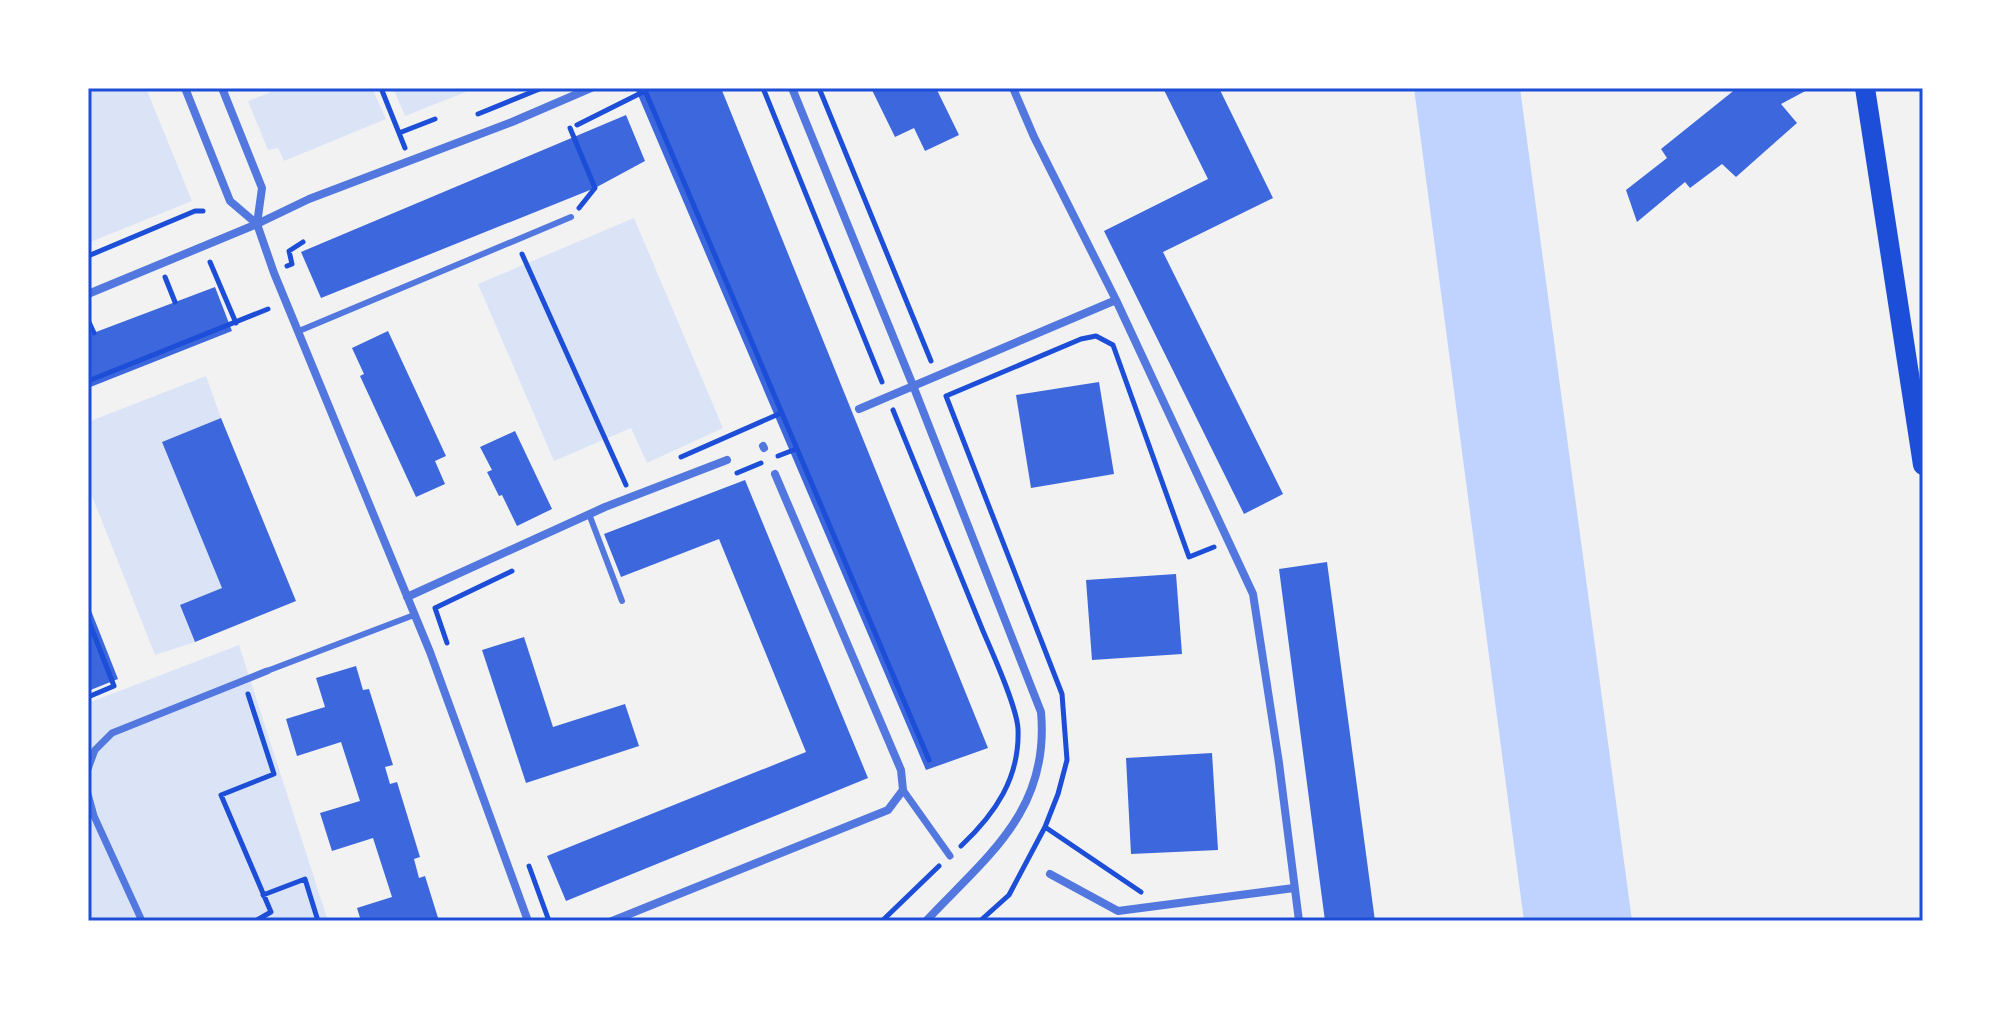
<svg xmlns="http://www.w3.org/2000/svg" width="2011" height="1009" viewBox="0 0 2011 1009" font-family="'PT Serif',serif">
<rect width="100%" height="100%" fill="#f2f2f2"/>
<path fill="#dbe4f7" d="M 88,88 L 146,88 L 192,201 L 88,243 Z
M 281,88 L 372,88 L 386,119 L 284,161 L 278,148 L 268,150 L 248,101 Z
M 393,88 L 476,88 L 405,116 Z
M 634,218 L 723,428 L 647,463 L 631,428 L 554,461 L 478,284 Z
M 206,376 L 221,418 L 162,442 L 222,588 L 180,606 L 195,642 L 155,655 L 88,486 L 88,422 Z
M 239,645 L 328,921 L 88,921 L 88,703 Z"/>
<path fill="#bfd3fe" d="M 1414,88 L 1520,88 L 1632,921 L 1524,921 Z"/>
<path fill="#3d67dc" d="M 635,88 L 721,88 L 988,748 L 926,770 Z
M 871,88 L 936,88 L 959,135 L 925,151 L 914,128 L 895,137 Z
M 1163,88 L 1219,88 L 1273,198 L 1163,252 L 1283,494 L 1244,514 L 1104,231 L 1208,179 Z
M 1737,88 L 1811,88 L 1781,104 L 1797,123 L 1736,177 L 1722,164 L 1690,188 L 1685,182 L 1637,222 L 1626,190 L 1667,158 L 1661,149 Z
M 626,115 L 645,161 L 595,188 L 321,298 L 301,252 Z
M 215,287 L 232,331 L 88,388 L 88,335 Z
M 388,331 L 446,456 L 435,461 L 445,484 L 416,497 L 360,376 L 364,374 L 352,348 Z
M 1099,382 L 1114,474 L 1031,488 L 1016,395 Z
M 221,418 L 296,601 L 195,642 L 180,605 L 222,588 L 162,442 Z
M 515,431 L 552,509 L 517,526 L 502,495 L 499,496 L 487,472 L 492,470 L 480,447 Z
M 745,480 L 868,778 L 566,901 L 547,856 L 806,752 L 719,539 L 621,577 L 604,534 Z
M 1327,562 L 1375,921 L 1325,921 L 1317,860 L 1279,569 Z
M 1176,574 L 1182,654 L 1092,660 L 1086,580 Z
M 88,603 L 118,679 L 88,691 Z
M 524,637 L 553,727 L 625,704 L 639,746 L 526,783 L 482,650 Z
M 356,666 L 363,690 L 369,689 L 393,765 L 385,767 L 390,784 L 397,782 L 420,857 L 414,859 L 419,878 L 425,876 L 439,921 L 361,921 L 357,908 L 392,897 L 373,838 L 332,851 L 320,813 L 360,801 L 341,742 L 297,756 L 286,719 L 325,707 L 316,678 Z
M 1212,753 L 1218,850 L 1131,854 L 1126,758 Z"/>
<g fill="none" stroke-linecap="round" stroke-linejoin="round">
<path stroke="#1d4ed8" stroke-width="5" d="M 381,88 L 405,148
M 644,88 L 929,760
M 763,88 L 882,382
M 819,88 L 931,361
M 478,114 L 542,88
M 577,125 L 645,91
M 570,128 L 595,188 L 579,208
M 399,133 L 435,119
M 522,254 L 626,485
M 88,256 L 195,211 L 203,211
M 210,262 L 236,323
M 287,266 L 292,264 L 289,251 L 303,242
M 165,277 L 175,302
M 88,320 L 94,333
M 88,381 L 268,309
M 946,396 L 1081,339 L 1096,336 L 1113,345 L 1189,557 L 1214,547
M 946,396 L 1062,694 L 1067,760 L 1058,794 L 1045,827 L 1009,895 L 980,921
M 893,410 C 923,484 953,558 983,631 C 993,654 1017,707 1018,729 C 1020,778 995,814 961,846
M 778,456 L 796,449
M 681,457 L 781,413
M 737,473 L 761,463
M 88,619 L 114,686 L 88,697
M 447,643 L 435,608 L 512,571
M 248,694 L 274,774 L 221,795 L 271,912 L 255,921
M 1045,827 L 1141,892
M 529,866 L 549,921
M 263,895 L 305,879 L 318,921
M 882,921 L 939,866"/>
<path stroke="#5277de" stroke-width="6" d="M 299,331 L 571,217
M 589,514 L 622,601
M 267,671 L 414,615"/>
<path stroke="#5277de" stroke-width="7" d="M 88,769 L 95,750 L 112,733 L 267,671
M 903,790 L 950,856
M 88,794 L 94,816 L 142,921"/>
<path stroke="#5277de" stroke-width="8" d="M 185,88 L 230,201 L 257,224
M 222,88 L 262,188 L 257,224 L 274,273 L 430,652 L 528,921
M 792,88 L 914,388 L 1041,712 C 1050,811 987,856 926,921
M 1013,88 L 1034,137 L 1116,300 L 1253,594 L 1279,763 L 1299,921
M 88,294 L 257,224 L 309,199 L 512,122 L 591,88
M 859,409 L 1116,300
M 763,446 L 764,448
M 407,597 L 605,507 L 727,460
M 1050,874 L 1118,911 L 1294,888
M 612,921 L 888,810 L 903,790 L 901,770 L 775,474"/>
<path stroke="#1d4ed8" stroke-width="20" d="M 1865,88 L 1923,465"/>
</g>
<rect width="2011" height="1009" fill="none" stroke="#ffffff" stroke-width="180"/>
<rect x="90" y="90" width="1831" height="829" fill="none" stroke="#1d4ed8" stroke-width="3"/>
</svg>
